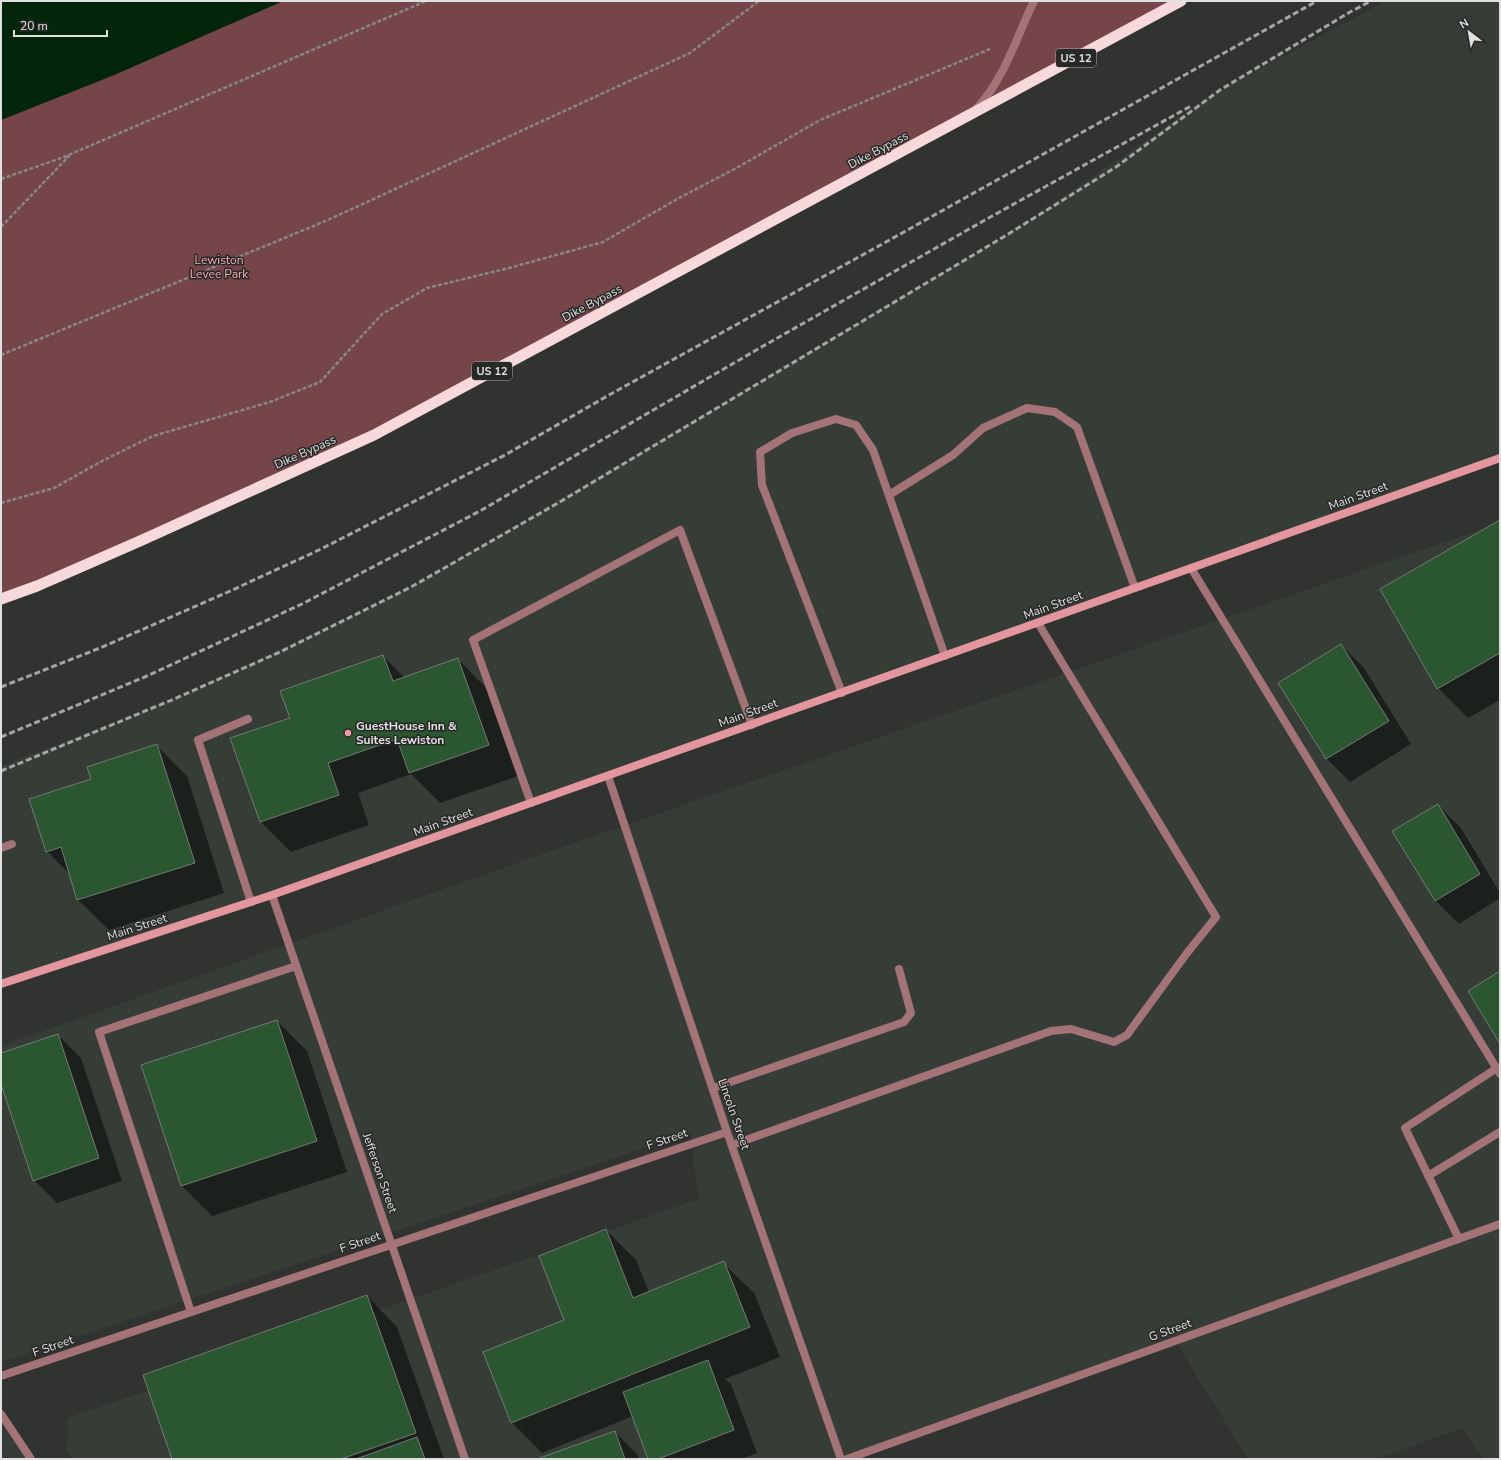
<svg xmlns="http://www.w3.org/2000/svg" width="1501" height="1460" viewBox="0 0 1501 1460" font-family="'Nunito Sans',sans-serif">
<rect width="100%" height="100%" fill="#313331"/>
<path fill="#363d37" d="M 1386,1 L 1500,1 L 1500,457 L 272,895 L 1,982 L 1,766 L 174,699 L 411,587 L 1005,236 L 1220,90 Z
M 1500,523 L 1500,1459 L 1484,1459 L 1463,1428 L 1375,1459 L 1248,1459 L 1177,1344 L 848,1459 L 73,1459 L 67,1450 L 68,1418 L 699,1199 L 690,1133 L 1,1362 L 1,1046 L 585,839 Z
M 1,1414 L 31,1459 L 1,1459 Z"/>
<path fill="#76454a" d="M 283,1 L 1181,1 L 422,408 L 1,599 L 1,120 L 114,75 Z"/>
<path fill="#032509" d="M 1,1 L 283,1 L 114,75 L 1,120 Z"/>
<path fill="#0007" d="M 1500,522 L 1500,700 L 1468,718 L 1438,688 Z
M 1341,645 L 1364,668 L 1411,744 L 1350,782 L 1327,759 L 1280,683 Z
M 383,656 L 405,678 L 458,659 L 488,690 L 518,776 L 440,803 L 411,774 L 358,793 L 369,825 L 291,852 L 261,822 L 232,739 L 291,718 Z
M 157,746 L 187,776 L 224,893 L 109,930 L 78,900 L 70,875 L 47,851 L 93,780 Z
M 1438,805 L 1461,828 L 1500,893 L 1500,898 L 1459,924 L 1436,901 L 1393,832 Z
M 277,1021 L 307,1051 L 347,1172 L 212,1216 L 182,1186 L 142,1065 Z
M 58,1035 L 81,1058 L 122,1181 L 57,1203 L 34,1180 L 1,1081 L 1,1055 Z
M 606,1230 L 636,1260 L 649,1292 L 723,1263 L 754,1293 L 780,1357 L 725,1379 L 731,1384 L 757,1453 L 742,1459 L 649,1459 L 633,1416 L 542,1453 L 512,1423 L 484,1353 L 566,1320 Z
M 367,1296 L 397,1327 L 444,1459 L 174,1459 Z
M 615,1432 L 638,1455 L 639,1459 L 540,1459 Z"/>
<path fill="#2a5630" stroke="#777977" d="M 1500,520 L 1500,653 L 1437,689 L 1380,589 Z
M 1341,644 L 1389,721 L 1326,759 L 1278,683 Z
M 383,655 L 393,681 L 458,658 L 489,745 L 409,773 L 397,739 L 328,763 L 339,795 L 260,822 L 230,738 L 290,718 L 280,691 Z
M 157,744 L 195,863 L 77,900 L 61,847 L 46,852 L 29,799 L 91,779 L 87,767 Z
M 1438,804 L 1480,874 L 1435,901 L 1392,831 Z
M 1500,971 L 1500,1044 L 1468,991 Z
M 277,1020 L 317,1141 L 181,1186 L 141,1065 Z
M 58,1034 L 99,1158 L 33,1181 L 1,1084 L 1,1053 Z
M 606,1229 L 633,1298 L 724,1261 L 750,1327 L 511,1423 L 483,1352 L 564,1320 L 539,1256 Z
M 367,1295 L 416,1433 L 341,1459 L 172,1459 L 143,1375 Z
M 708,1360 L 734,1430 L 658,1459 L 648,1459 L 623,1392 Z
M 615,1431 L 625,1459 L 537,1459 Z
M 417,1437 L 425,1459 L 356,1459 Z"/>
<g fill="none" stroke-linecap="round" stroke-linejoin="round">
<path stroke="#868786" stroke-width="2.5" stroke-dasharray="4 2" stroke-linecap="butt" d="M 1,179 L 64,157 L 426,1
M 1,227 L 70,155
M 1,355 L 328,220 L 690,53 L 759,1
M 1,503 L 54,488 L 102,461 L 153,436 L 270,402 L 320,382 L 382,314 L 427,288 L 509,268 L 603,242 L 679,198 L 740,166 L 820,120 L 990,49"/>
<path stroke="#a47378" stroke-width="8" d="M 976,109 C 1005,78 1016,38 1034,1
M 889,495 L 953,455 L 983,428 L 1027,408 L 1055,412 L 1077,427 L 1135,588
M 1191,568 L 1500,1074
M 842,693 L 762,485 L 760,452 L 792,433 L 836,419 L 856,425 L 873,450 L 945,656
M 248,719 L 198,740 L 251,902
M 531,803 L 473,640 L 680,530 L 752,725
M 1,848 L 12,844
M 713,1088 L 904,1022 L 911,1013 L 899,969
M 732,1145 L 1051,1031 L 1071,1029 L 1114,1042 L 1127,1035 L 1187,953 L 1216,917 L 1038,623
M 1428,1176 L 1500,1132
M 1459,1239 L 1405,1128 L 1497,1068
M 191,1312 L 99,1032 L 296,966"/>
<path stroke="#a47378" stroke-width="8" d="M 608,776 L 727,1132 L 841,1459
M 272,895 L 465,1459
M 1,1376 L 727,1132"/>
<path stroke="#a47378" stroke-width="8" d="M 1,1414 L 31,1459
M 847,1459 L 1500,1224"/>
<path stroke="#e4969e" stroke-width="8" d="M 1,984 L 272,895 L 1500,458"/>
<path stroke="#f7d8db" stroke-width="11" d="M 1,599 L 37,586 L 140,541 L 374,435 L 1181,1"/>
<path stroke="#a3a5a3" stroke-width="3" stroke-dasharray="6 3" stroke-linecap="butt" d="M 1,687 L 100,648 L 228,592 L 321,549 L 505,455 L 609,395 L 904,232 L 1317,1
M 1,737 L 147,676 L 302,604 L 480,511 L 758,349 L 985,220 L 1191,106
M 1,771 L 174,699 L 280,652 L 411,587 L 558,503 L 1005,236 L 1116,167 L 1220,90 L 1350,12 L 1371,1"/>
</g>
<circle fill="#f49aa4" stroke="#272927" stroke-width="1.5" cx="348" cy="733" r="4"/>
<g text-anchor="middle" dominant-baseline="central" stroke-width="3" stroke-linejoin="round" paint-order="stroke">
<g fill="#272927" stroke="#a8a9a8" stroke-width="1">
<rect x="1056" y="49" width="40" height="18" rx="3"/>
<rect x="472" y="362" width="40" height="18" rx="3"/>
</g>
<g font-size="11" font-weight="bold" fill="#dfe0df">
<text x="1076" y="58">US 12</text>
<text x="492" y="371">US 12</text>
</g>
<g font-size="12" fill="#dfe0df" stroke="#272927">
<text transform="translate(878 150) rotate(-28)">Dike Bypass</text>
<text transform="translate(592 303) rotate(-28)">Dike Bypass</text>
<text transform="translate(305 452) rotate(-24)">Dike Bypass</text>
<text transform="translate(1358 496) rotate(-20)">Main Street</text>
<text transform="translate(1053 605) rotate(-20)">Main Street</text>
<text transform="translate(748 713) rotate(-20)">Main Street</text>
<text transform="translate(443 822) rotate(-20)">Main Street</text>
<text transform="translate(137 927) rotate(-18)">Main Street</text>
<text transform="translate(734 1114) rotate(71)">Lincoln Street</text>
<text transform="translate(667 1139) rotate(-19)">F Street</text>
<text transform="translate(380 1173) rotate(71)">Jefferson Street</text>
<text transform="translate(360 1242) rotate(-19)">F Street</text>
<text transform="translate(1170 1330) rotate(-20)">G Street</text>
<text transform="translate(53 1346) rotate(-19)">F Street</text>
</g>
<g font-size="12" fill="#f4aab2" stroke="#272927">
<text x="219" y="260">Lewiston<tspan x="219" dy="14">Levee Park</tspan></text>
</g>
<g font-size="12" font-weight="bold" fill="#dfe0df" stroke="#272927" text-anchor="start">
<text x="356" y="726">GuestHouse Inn &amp;<tspan x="356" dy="14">Suites Lewiston</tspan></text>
</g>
</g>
<rect width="1501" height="1460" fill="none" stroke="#dfe0df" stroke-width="4"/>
<g transform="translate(1469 32) rotate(329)" stroke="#272927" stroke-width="3" paint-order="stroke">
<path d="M0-3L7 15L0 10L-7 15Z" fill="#dfe0df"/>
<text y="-6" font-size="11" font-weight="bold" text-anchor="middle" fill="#dfe0df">N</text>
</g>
<path d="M14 30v6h93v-6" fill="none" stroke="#dfe0df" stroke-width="2"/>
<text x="20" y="30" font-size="12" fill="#dfe0df" stroke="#272927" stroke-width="3" paint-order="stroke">20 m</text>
</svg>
